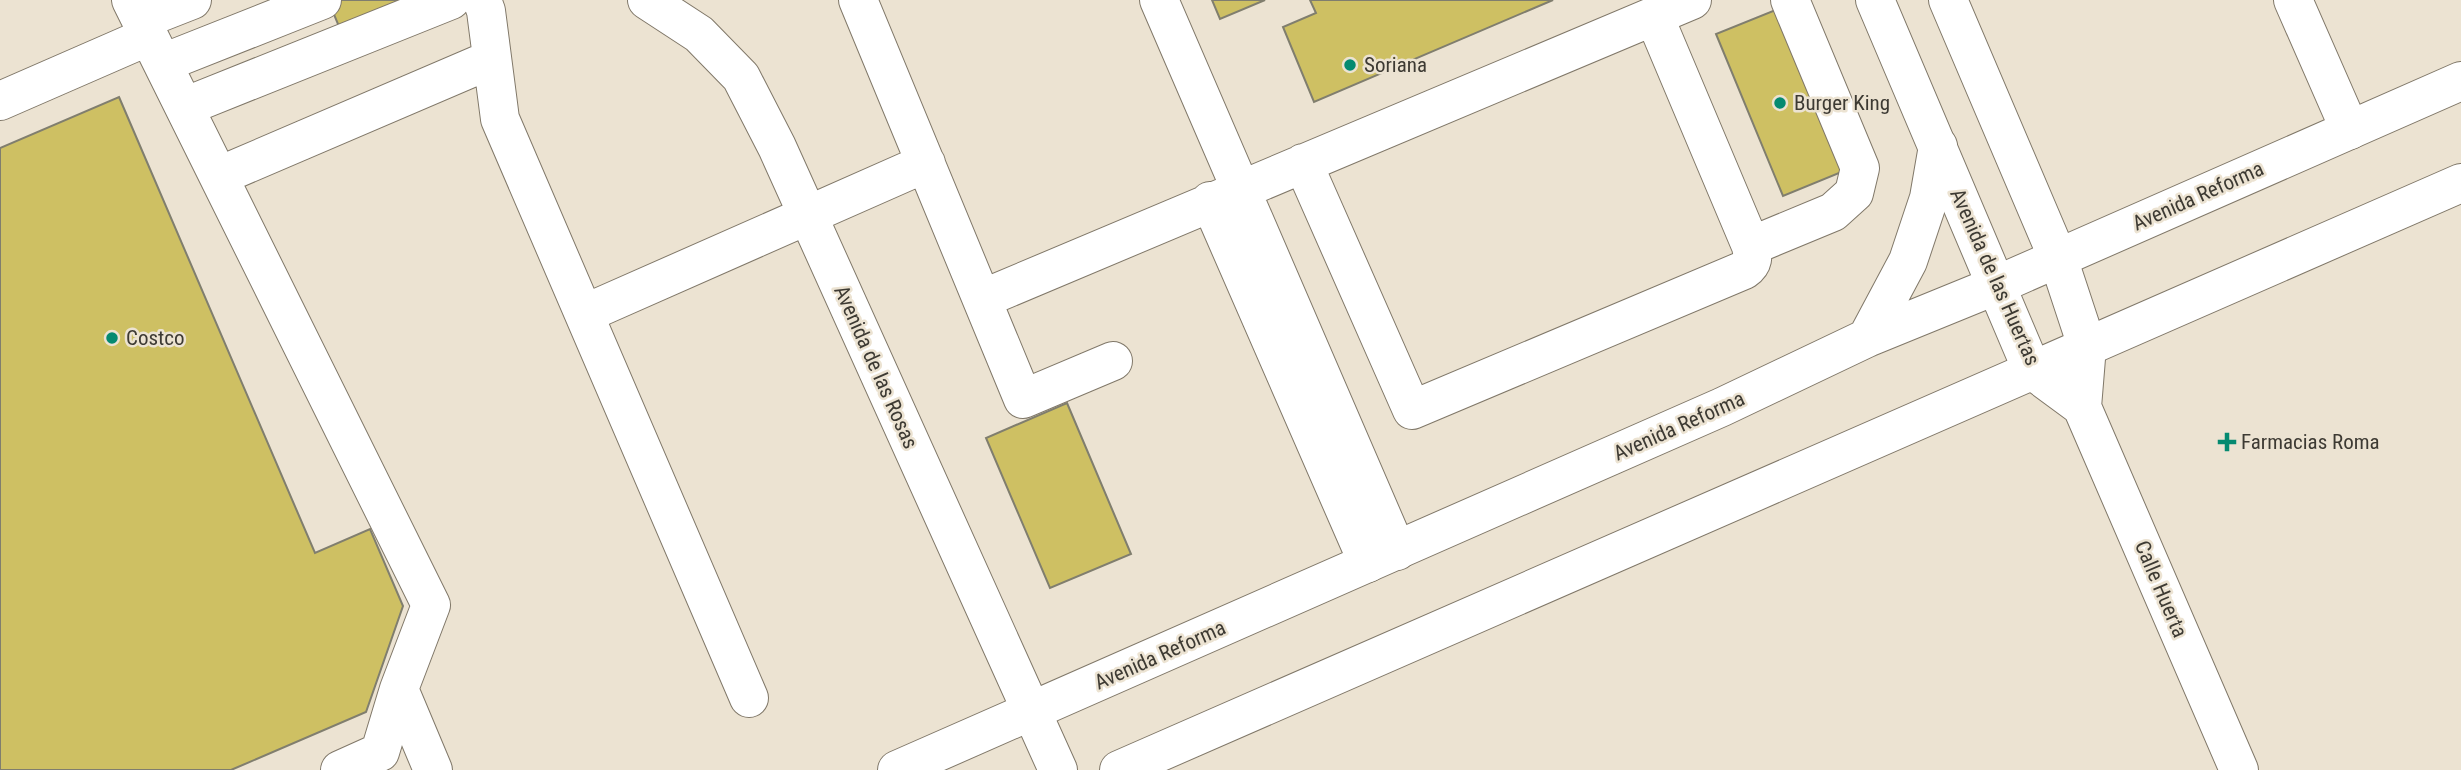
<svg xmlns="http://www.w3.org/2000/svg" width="2461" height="770" viewBox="0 0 2461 770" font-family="'Roboto Condensed',sans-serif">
<rect width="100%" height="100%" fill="#ece3d2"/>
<path fill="#cec063" stroke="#807e6e" stroke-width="2" d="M 328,0 L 446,0 L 350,53 Z
M 1212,0 L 1265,0 L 1220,19 Z
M 1310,0 L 1553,0 L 1314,102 L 1283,27 L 1316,13 Z
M 1778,9 L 1844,171 L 1783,196 L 1716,34 Z
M 119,97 L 315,553 L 370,529 L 403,606 L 366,712 L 231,770 L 0,770 L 0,148 Z
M 1067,403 L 1131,554 L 1050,588 L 986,438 Z"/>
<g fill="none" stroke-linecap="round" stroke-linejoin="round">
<g stroke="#807869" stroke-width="40">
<path id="minor" d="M 131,0 L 431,605 L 399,689 L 380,752 L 340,770
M 482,0 L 486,11 L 500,119 L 749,698
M 647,0 L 699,34 L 741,77 L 777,147 L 1058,770
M 858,0 L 1023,399 L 1113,361
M 1159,0 L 1397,551
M 1875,0 L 2032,370 L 2082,407
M 1948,0 L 2058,258 L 2087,346 L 2082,407 L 2239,770
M 2293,0 L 2350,130
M 141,20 L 192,0
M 163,63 L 322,0
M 0,101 L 149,36
M 184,107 L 451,0
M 1303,163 L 1412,410 L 1744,270 C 1754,263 1753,257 1751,246 L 1654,16
M 219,176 L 492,59
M 1210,201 L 1368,563
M 1751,246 L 1833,212 L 1854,193 L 1860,168 L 1790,0
M 982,299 L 1692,0
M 584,314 L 926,163
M 399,689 L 433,770"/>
</g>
<g stroke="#807869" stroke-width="40">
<path id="highway" d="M 1867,338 L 1908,261 L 1929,198 L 1938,146
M 897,770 L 1722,407 L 1867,338 L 1997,285 L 2461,81
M 1119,770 L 2461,183"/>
</g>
<use href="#minor" stroke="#fff" stroke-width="38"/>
<use href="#highway" stroke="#fff" stroke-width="38"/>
</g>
<g fill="#058a70" stroke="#ece3d2" stroke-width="2.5">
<circle cx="1350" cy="65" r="7"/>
<circle cx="1780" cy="103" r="7"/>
<circle cx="112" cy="338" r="7"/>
<path d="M2223.5 431.5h7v7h7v7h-7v7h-7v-7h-7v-7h7z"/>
</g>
<g text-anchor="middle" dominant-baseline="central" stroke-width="5" stroke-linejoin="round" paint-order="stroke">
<g font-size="21" fill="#3d3a33" stroke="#ece3d2" text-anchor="start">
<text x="1364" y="65">Soriana</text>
<text x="1794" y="103">Burger King</text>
<text x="126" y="338">Costco</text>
<text x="2241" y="442">Farmacias Roma</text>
</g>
<g font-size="21" fill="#3d3a33" stroke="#ece3d2">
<text transform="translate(2198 196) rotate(-24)">Avenida Reforma</text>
<text transform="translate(1995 277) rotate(66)">Avenida de las Huertas</text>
<text transform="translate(876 367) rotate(66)">Avenida de las Rosas</text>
<text transform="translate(1679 426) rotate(-24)">Avenida Reforma</text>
<text transform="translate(2161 589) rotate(67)">Calle Huerta</text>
<text transform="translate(1160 655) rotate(-24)">Avenida Reforma</text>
</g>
</g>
</svg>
